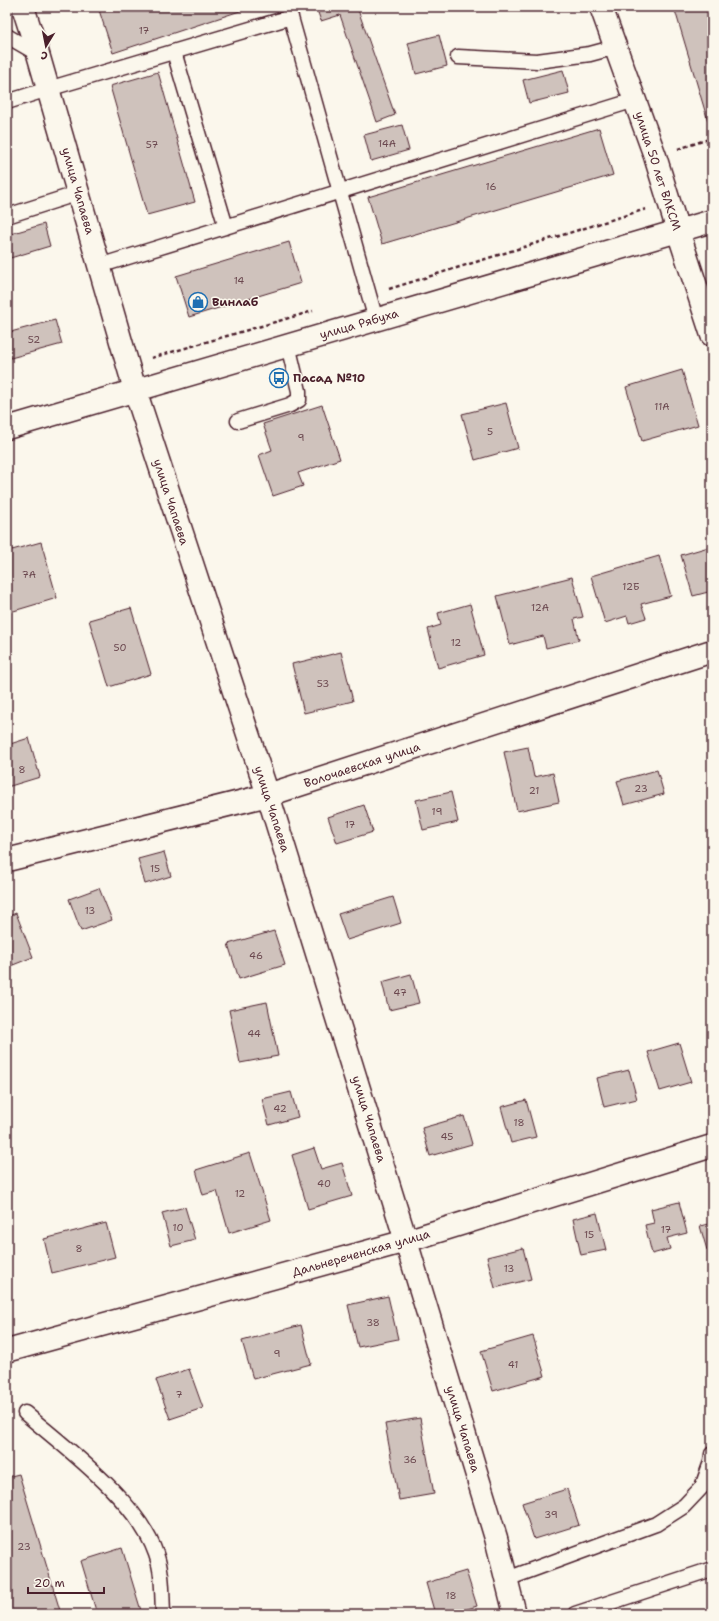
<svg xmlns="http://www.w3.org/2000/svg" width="719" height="1621" viewBox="0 0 719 1621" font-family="'Shantell Sans',sans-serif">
<rect width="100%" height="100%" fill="#fbf7ec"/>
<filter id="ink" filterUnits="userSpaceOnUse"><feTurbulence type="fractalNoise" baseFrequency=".025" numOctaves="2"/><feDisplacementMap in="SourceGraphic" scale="8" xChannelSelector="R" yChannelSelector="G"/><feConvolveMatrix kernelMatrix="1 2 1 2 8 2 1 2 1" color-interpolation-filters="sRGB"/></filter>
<g filter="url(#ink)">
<path fill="#cfc2bc" stroke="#4a1f2b" d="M 98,7 L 252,7 L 113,53 Z
M 316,7 L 357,7 L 395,115 L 377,122 L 340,15 L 321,21 Z
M 674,7 L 712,7 L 712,120 L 708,121 Z
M 439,35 L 447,66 L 416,74 L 408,43 Z
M 563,70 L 569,93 L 529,103 L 523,80 Z
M 158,72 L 195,202 L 147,215 L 110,86 Z
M 402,125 L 409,150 L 371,161 L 364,135 Z
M 599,128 L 613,175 L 382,244 L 368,197 Z
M 44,224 L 50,246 L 7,259 L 7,235 Z
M 289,242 L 301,283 L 189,317 L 176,276 Z
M 55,320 L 62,344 L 7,359 L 7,333 Z
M 682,370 L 698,425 L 642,441 L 626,387 Z
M 506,403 L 518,448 L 475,460 L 462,414 Z
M 322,405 L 340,459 L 298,473 L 303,486 L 273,496 L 259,455 L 272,450 L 263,424 Z
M 7,536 L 12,550 L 41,542 L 57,598 L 7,613 Z
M 712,546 L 712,591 L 693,596 L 681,555 Z
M 659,556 L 671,596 L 641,604 L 646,618 L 629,623 L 627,616 L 605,623 L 591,576 Z
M 572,577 L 583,617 L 574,619 L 579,640 L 546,648 L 543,636 L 510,645 L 497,596 Z
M 470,604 L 484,655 L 438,668 L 428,629 L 441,625 L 438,613 Z
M 131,608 L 151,674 L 109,687 L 89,620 Z
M 341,652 L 353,701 L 304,713 L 292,664 Z
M 29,738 L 40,777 L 7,787 L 7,745 Z
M 528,747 L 534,777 L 553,773 L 559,802 L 517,811 L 504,752 Z
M 657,770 L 664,794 L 624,805 L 617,781 Z
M 451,792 L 458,822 L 423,830 L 416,800 Z
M 364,805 L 373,832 L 337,843 L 328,817 Z
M 164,852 L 171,876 L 145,884 L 138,859 Z
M 99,888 L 112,920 L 81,931 L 69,899 Z
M 393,897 L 401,923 L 347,940 L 338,914 Z
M 16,913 L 33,957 L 13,965 L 7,950 L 7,917 Z
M 274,931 L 285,965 L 239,979 L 228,944 Z
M 411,974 L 419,1003 L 389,1010 L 382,982 Z
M 267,1002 L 278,1056 L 240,1063 L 229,1010 Z
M 679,1043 L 691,1082 L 660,1091 L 648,1052 Z
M 629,1070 L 637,1099 L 604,1107 L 597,1078 Z
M 291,1092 L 298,1117 L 269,1125 L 262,1099 Z
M 526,1100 L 536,1137 L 511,1143 L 501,1107 Z
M 464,1116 L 472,1144 L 430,1156 L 422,1128 Z
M 314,1148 L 321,1169 L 342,1163 L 352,1196 L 308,1209 L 292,1155 Z
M 250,1153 L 271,1220 L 229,1233 L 217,1191 L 203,1195 L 196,1170 Z
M 679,1202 L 687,1233 L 667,1238 L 670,1249 L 652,1254 L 645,1225 L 654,1223 L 651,1209 Z
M 185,1207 L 195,1240 L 171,1246 L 162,1213 Z
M 597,1213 L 606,1250 L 581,1255 L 573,1219 Z
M 106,1223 L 115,1257 L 52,1273 L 44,1239 Z
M 712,1223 L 712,1248 L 707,1250 L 700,1226 Z
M 523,1248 L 531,1279 L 495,1288 L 487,1257 Z
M 388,1296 L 398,1339 L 358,1347 L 348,1305 Z
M 301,1325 L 311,1364 L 253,1379 L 242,1341 Z
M 533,1336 L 545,1376 L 493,1391 L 481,1351 Z
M 189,1369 L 203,1408 L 170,1419 L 156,1380 Z
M 420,1418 L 434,1494 L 399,1500 L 385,1424 Z
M 19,1474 L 61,1614 L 7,1614 L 7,1477 Z
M 567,1489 L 579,1525 L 534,1539 L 522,1503 Z
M 122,1548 L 142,1614 L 97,1614 L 81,1561 Z
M 466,1571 L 477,1606 L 451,1614 L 435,1614 L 426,1583 Z"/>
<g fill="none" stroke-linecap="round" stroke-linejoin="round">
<g stroke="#4a1f2b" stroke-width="17">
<path id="lane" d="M 288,7 L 376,320
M 7,36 L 38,54
M 174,52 L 226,227
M 458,57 L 537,61 L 590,54 L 616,47
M 7,102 L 48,89 L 291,17
M 7,216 L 79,193
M 99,266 L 635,100
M 238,421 L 290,405 L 299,400 L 299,391 L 288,345
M 25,1413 C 67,1449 138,1501 156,1554 C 163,1573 162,1594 163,1614
M 507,1579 L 656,1524 L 684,1506 L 702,1487 L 711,1462 L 712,1454
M 575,1614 L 712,1569"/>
</g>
<g stroke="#4a1f2b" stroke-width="25">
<path id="street" d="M 23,7 L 38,54 L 135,390 L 268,795 L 406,1241 L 496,1538 L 515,1614
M 601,7 L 655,156 L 678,231 L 712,335
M 7,860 L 268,795 L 712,651
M 7,1351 L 406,1241 L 712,1146"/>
</g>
<g stroke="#4a1f2b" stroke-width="25">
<path id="secondary" d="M 7,428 L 712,221"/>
</g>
<path stroke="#4a1f2b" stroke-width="2.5" stroke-dasharray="4 3" stroke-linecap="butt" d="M 678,149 L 712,138
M 389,289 L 646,209
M 151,358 L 313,311"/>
<use href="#lane" stroke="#fbf7ec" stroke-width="14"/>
<use href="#street" stroke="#fbf7ec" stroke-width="22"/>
<use href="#secondary" stroke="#fbf7ec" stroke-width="22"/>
</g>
</g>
<defs>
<g id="shop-ring" transform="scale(1)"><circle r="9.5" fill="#fbf7ec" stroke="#1f6fb2" stroke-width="1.5"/><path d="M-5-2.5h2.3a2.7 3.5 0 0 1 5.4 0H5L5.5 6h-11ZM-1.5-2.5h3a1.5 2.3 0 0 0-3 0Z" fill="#1f6fb2"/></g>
<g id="bus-ring" transform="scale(1)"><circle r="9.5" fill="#fbf7ec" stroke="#1f6fb2" stroke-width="1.5"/><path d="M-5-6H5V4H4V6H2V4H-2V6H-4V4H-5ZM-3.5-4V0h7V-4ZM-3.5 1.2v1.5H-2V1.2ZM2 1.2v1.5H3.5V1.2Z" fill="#1f6fb2"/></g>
</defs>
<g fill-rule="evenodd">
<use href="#shop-ring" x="198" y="302"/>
<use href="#bus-ring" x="279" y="378"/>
</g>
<g text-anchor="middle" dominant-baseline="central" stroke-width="3" stroke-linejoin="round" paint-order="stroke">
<g font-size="10" fill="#6b484f">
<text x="144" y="30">17</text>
<text x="387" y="143">14А</text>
<text x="152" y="144">57</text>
<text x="491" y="186">16</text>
<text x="239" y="280">14</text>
<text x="34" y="339">52</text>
<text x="662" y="406">11А</text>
<text x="490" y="431">5</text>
<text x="301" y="437">9</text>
<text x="29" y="574">7А</text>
<text x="631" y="586">12Б</text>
<text x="540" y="607">12А</text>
<text x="456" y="642">12</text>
<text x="120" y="647">50</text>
<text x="323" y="683">53</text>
<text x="22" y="769">8</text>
<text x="641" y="788">23</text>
<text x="534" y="790">21</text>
<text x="437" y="811">19</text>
<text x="350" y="824">17</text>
<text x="155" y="868">15</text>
<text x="90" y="910">13</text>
<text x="256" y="955">46</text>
<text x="400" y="992">47</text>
<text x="254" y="1033">44</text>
<text x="280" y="1108">42</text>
<text x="519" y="1122">18</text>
<text x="447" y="1136">45</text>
<text x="324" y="1183">40</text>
<text x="240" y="1193">12</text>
<text x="178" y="1227">10</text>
<text x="666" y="1229">17</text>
<text x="589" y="1234">15</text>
<text x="79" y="1248">8</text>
<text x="509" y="1268">13</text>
<text x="373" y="1322">38</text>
<text x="277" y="1353">9</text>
<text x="513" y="1364">41</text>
<text x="179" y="1394">7</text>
<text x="410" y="1459">36</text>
<text x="551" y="1514">39</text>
<text x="24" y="1546">23</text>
<text x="451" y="1595">18</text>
</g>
<g font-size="12" fill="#4a1f2b" stroke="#fbf7ec">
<text transform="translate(658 171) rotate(72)">улица 50 лет ВЛКСМ</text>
<text transform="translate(78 191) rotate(74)">улица Чапаева</text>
<text transform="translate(359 324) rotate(-16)">улица Рябуха</text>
<text transform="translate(171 502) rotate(72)">улица Чапаева</text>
<text transform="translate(362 765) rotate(-18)">Волочаевская улица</text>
<text transform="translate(272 809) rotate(72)">улица Чапаева</text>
<text transform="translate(369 1119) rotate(73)">улица Чапаева</text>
<text transform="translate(361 1253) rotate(-16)">Дальнереченская улица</text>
<text transform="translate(463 1429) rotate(73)">улица Чапаева</text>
</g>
<g font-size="12" font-weight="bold" fill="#4a1f2b" stroke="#fbf7ec" text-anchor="start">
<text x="212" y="302">Винлаб</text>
<text x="293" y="378">Пасад №10</text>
</g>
</g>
<rect width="719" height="1621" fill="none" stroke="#fbf7ec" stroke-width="24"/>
<rect x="12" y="12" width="695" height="1597" fill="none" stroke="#4a1f2b" stroke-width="1.5" filter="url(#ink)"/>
<g transform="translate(46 46) rotate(190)" stroke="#fbf7ec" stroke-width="3" paint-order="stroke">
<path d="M0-3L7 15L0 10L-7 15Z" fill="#4a1f2b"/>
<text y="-6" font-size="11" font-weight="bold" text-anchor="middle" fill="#4a1f2b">С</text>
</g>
<path d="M28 1587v6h76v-6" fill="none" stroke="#4a1f2b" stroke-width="2"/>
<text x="34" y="1587" font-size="12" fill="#4a1f2b" stroke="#fbf7ec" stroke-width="3" paint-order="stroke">20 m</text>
</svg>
